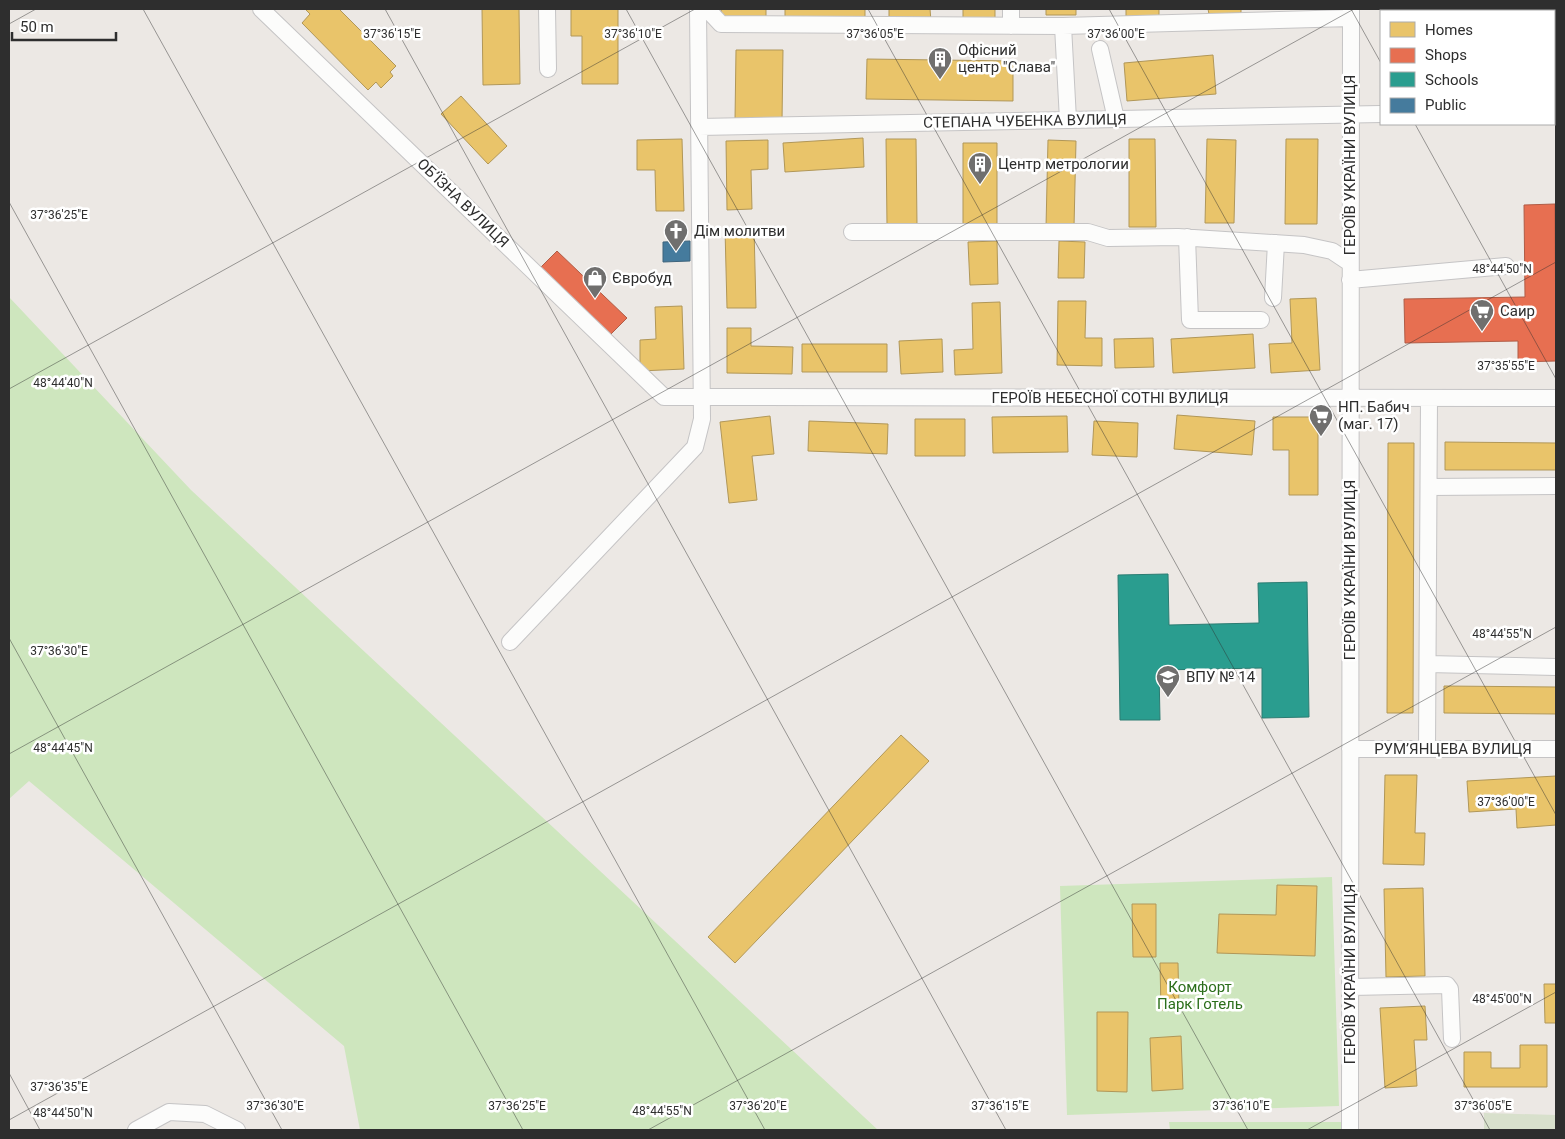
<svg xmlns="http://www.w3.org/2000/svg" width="1565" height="1139" viewBox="0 0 1565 1139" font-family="Roboto,sans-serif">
<rect width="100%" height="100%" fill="#ece8e4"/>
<path fill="#cee6be" d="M 9,297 L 191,490 L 878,1130 L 360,1130 L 344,1046 L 29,781 L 9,799 Z
M 1332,877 L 1339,1106 L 1067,1115 L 1060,886 Z
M 1169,1122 L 1348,1122 L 1348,1130 L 1170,1130 Z"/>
<path fill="#d8e0cc" d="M 1484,1113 L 1556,1115 L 1556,1130 L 1484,1130 Z"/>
<path fill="#e9c46a" stroke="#b19758" d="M 305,9 L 339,9 L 396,66 L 390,72 L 393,76 L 381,88 L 376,82 L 368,90 L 302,23 L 310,14 Z
M 482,9 L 519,9 L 520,84 L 483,85 Z
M 571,9 L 618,9 L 618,84 L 582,84 L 582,36 L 571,36 Z
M 721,9 L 766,9 L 766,19 L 722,20 Z
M 785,9 L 865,9 L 865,20 L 785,20 Z
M 889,9 L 930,9 L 931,21 L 889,22 Z
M 963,9 L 995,9 L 995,18 L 963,18 Z
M 1046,9 L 1076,9 L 1076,15 L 1046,15 Z
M 1126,9 L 1159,9 L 1159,16 L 1126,17 Z
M 1208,9 L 1241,9 L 1241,13 L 1209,14 Z
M 736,50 L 783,50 L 782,121 L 735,120 Z
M 1213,55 L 1216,94 L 1127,101 L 1124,63 Z
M 867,59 L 1013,61 L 1013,101 L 866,99 Z
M 461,96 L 507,146 L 488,164 L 441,114 Z
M 863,138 L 864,167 L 785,172 L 783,143 Z
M 682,139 L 684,211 L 656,211 L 655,170 L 637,170 L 637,140 Z
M 886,139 L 916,139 L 917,225 L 887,225 Z
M 1129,139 L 1155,139 L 1156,227 L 1129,227 Z
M 1207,139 L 1236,140 L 1234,223 L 1205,223 Z
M 1286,139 L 1318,139 L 1317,224 L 1285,224 Z
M 768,140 L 768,169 L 751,170 L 752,209 L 727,210 L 726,141 Z
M 1048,140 L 1076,141 L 1074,227 L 1046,227 Z
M 963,143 L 997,143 L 997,227 L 963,227 Z
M 754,228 L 756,308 L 727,308 L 725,229 Z
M 997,241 L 998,284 L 970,285 L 968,242 Z
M 1059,241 L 1085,242 L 1084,278 L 1058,278 Z
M 1316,298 L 1320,370 L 1271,373 L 1269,344 L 1292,343 L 1290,299 Z
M 1058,301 L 1086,301 L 1085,338 L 1102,338 L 1102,366 L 1057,365 Z
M 1000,302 L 1002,373 L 955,375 L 954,350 L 973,349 L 972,303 Z
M 682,306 L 684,369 L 640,371 L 640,340 L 656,339 L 655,307 Z
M 727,328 L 751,328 L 751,346 L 793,347 L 792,374 L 727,373 Z
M 1253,334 L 1255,368 L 1173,373 L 1171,339 Z
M 1153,338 L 1154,367 L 1115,368 L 1114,339 Z
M 942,339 L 943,372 L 901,374 L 899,341 Z
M 802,344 L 887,344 L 887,372 L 802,372 Z
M 1177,415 L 1255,421 L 1252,455 L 1174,449 Z
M 770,416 L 774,454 L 752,456 L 757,500 L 729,503 L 720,422 Z
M 1067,416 L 1068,452 L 993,453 L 992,417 Z
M 1273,417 L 1318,417 L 1318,495 L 1289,495 L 1289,450 L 1273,450 Z
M 915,419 L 965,419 L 965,456 L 915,456 Z
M 809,421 L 888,424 L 887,454 L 808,451 Z
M 1094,421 L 1138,423 L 1137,457 L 1092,455 Z
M 1445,442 L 1556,443 L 1556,470 L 1445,470 Z
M 1388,443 L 1414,443 L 1413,713 L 1387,713 Z
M 1444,686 L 1556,687 L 1556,714 L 1444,713 Z
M 901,735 L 929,761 L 735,963 L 708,937 Z
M 1385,775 L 1417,775 L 1415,833 L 1425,833 L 1424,865 L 1383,864 Z
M 1556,776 L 1556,825 L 1517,828 L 1516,809 L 1469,812 L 1467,781 Z
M 1277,885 L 1317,886 L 1315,956 L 1217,953 L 1219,914 L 1276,915 Z
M 1423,888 L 1425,976 L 1386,977 L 1384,889 Z
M 1132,904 L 1156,904 L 1156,957 L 1133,957 Z
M 1160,963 L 1178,963 L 1179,1010 L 1161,1010 Z
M 1544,984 L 1556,984 L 1556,1023 L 1545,1023 Z
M 1425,1006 L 1427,1040 L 1414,1040 L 1417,1086 L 1385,1088 L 1380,1008 Z
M 1097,1012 L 1128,1012 L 1127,1092 L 1097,1091 Z
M 1181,1036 L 1183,1089 L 1152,1091 L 1150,1038 Z
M 1520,1045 L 1547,1045 L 1547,1087 L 1464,1087 L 1464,1052 L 1491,1052 L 1491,1068 L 1520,1068 Z"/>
<path fill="#e76f51" stroke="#b05c46" d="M 1555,204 L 1556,361 L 1518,362 L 1518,341 L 1405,343 L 1404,299 L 1525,297 L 1524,205 Z
M 557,251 L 627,318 L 610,335 L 540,268 Z"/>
<path fill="#2a9d8f" stroke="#2b7c72" d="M 1554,74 L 1556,74 L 1556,97 L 1554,97 Z
M 1168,574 L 1169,625 L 1259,623 L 1258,583 L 1307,582 L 1309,717 L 1262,718 L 1262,668 L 1159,670 L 1160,720 L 1120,720 L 1118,575 Z"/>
<path fill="#457b9d" stroke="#3e647c" d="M 690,241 L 690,261 L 663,262 L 663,242 Z"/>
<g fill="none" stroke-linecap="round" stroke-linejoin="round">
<g stroke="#c5c4c5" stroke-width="18">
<path id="minor" d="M 261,9 L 664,397 L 1556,398
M 547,9 L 548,69
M 707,9 L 721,24 L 1063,26 L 1068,120
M 1011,26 L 1011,9
M 1063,26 L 1351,18
M 1100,49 L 1116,119
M 1554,115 L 1556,115
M 699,127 L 1381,114
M 852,232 L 1088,232 L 1108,238 L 1178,237 L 1304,245 L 1332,251 L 1350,263
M 1187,237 L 1190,320 L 1261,320
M 1350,280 L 1506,266
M 1273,298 L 1276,243
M 1429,487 L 1556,486
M 510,642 L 695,447 L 702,419 L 698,9
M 1428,664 L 1556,667
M 1350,749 L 1556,749
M 1427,749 L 1429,398
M 1351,987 L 1447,985 L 1450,989 L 1452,1039
M 136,1130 L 169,1112 L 205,1114 L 237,1130
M 1350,1130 L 1351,9"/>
</g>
<use href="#minor" stroke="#fcfcfb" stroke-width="16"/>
</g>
<path fill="none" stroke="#2e2e2e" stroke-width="1" stroke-opacity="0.45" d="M 143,9 L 765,1130M 385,9 L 1006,1130M 626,9 L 1248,1130M 868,9 L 1490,1130M 1109,9 L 1556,815M 1351,9 L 1381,63M 9,24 L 36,9M 1415,124 L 1556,379M 9,202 L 523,1130M 9,389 L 695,9M 9,638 L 282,1130M 9,754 L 1354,9M 9,1073 L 40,1130M 9,1120 L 1556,262M 648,1130 L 1556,627M 1307,1130 L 1556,992"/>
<defs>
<g id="building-pin" transform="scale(1.25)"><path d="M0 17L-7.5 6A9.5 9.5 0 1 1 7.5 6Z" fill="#706f6e" stroke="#fff"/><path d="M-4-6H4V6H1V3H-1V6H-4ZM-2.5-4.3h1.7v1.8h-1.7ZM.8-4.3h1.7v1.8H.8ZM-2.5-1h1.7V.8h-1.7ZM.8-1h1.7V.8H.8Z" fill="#fff"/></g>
<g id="church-pin" transform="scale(1.25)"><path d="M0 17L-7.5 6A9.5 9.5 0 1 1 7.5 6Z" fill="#706f6e" stroke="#fff"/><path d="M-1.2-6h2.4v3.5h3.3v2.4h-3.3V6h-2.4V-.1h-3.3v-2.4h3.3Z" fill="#fff"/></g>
<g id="shop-pin" transform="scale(1.25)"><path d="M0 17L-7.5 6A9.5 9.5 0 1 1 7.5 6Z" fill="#706f6e" stroke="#fff"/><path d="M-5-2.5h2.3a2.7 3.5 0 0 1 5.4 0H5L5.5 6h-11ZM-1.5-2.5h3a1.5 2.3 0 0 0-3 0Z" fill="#fff"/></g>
<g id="supermarket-pin" transform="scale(1.25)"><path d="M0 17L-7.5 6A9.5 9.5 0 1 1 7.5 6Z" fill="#706f6e" stroke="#fff"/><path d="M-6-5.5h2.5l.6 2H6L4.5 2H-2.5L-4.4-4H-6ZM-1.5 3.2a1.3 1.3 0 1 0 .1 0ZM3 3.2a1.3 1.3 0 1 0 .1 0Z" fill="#fff"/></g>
<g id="university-pin" transform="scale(1.25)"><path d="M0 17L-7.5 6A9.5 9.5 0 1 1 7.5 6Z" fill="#706f6e" stroke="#fff"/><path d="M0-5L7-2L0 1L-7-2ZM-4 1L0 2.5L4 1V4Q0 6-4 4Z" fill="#fff"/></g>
</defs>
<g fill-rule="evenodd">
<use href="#building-pin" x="940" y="59"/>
<use href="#building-pin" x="980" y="164"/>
<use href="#church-pin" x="676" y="231"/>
<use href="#shop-pin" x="595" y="278"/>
<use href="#supermarket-pin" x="1482" y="311"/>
<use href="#supermarket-pin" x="1321" y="416"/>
<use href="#university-pin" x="1168" y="677"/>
</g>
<g text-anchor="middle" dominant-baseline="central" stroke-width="5" stroke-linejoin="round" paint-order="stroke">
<g font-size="15" fill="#2e2e2e" stroke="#fff" text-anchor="start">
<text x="958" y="50">Офісний<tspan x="958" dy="17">центр "Слава"</tspan></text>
<text x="998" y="164">Центр метрологии</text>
<text x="694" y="231">Дім молитви</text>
<text x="612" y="278">Євробуд</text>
<text x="1500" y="311">Саир</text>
<text x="1338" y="407">НП. Бабич<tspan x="1338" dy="17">(маг. 17)</tspan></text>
<text x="1186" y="677">ВПУ № 14</text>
</g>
<g font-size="15" fill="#2e2e2e" stroke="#fff">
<text transform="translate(1025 121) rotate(-1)">СТЕПАНА ЧУБЕНКА ВУЛИЦЯ</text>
<text transform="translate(1350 165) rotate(-90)">ГЕРОЇВ УКРАЇНИ ВУЛИЦЯ</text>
<text transform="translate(463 203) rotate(44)">ОБ’ЇЗНА ВУЛИЦЯ</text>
<text x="1110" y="398">ГЕРОЇВ НЕБЕСНОЇ СОТНІ ВУЛИЦЯ</text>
<text transform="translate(1350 570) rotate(-90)">ГЕРОЇВ УКРАЇНИ ВУЛИЦЯ</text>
<text x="1453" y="749">РУМ’ЯНЦЕВА ВУЛИЦЯ</text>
<text transform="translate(1350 974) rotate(-90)">ГЕРОЇВ УКРАЇНИ ВУЛИЦЯ</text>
</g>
<g font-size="15" fill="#2c6e1b" stroke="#fff">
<text x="1200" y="987">Комфорт<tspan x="1200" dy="17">Парк Готель</tspan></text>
</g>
</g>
<g font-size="12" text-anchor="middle" fill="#2e2e2e" stroke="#fff" stroke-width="5" stroke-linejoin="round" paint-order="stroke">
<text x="392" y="38">37°36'15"E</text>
<text x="633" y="38">37°36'10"E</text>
<text x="875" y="38">37°36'05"E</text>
<text x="1116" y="38">37°36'00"E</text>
<text x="59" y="219">37°36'25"E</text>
<text x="1502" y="273">48°44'50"N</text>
<text x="1506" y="370">37°35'55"E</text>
<text x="63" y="387">48°44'40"N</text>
<text x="1502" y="638">48°44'55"N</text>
<text x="59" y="655">37°36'30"E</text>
<text x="63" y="752">48°44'45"N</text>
<text x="1506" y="806">37°36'00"E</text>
<text x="1502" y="1003">48°45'00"N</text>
<text x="59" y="1091">37°36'35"E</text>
<text x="275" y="1110">37°36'30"E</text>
<text x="517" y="1110">37°36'25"E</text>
<text x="758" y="1110">37°36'20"E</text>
<text x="1000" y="1110">37°36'15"E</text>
<text x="1241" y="1110">37°36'10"E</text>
<text x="1483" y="1110">37°36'05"E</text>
<text x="662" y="1115">48°44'55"N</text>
<text x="63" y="1117">48°44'50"N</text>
</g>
<rect width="1565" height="1139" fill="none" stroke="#2e2e2e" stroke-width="20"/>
<rect x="1380" y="10" width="175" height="115" fill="#ffffff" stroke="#ababab"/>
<rect x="1390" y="22" width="25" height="15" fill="#e9c46a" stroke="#ababab"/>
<text x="1425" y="35" font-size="15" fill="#2e2e2e">Homes</text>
<rect x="1390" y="48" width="25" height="15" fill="#e76f51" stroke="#ababab"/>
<text x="1425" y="60" font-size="15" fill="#2e2e2e">Shops</text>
<rect x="1390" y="72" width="25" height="15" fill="#2a9d8f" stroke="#ababab"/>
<text x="1425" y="85" font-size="15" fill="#2e2e2e">Schools</text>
<rect x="1390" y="98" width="25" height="15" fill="#457b9d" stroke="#ababab"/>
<text x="1425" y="110" font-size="15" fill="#2e2e2e">Public</text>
<path d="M12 32v8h104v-8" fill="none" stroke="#2e2e2e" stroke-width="2.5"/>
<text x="20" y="32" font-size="15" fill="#2e2e2e" stroke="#ffffff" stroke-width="4" paint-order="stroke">50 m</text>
</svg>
